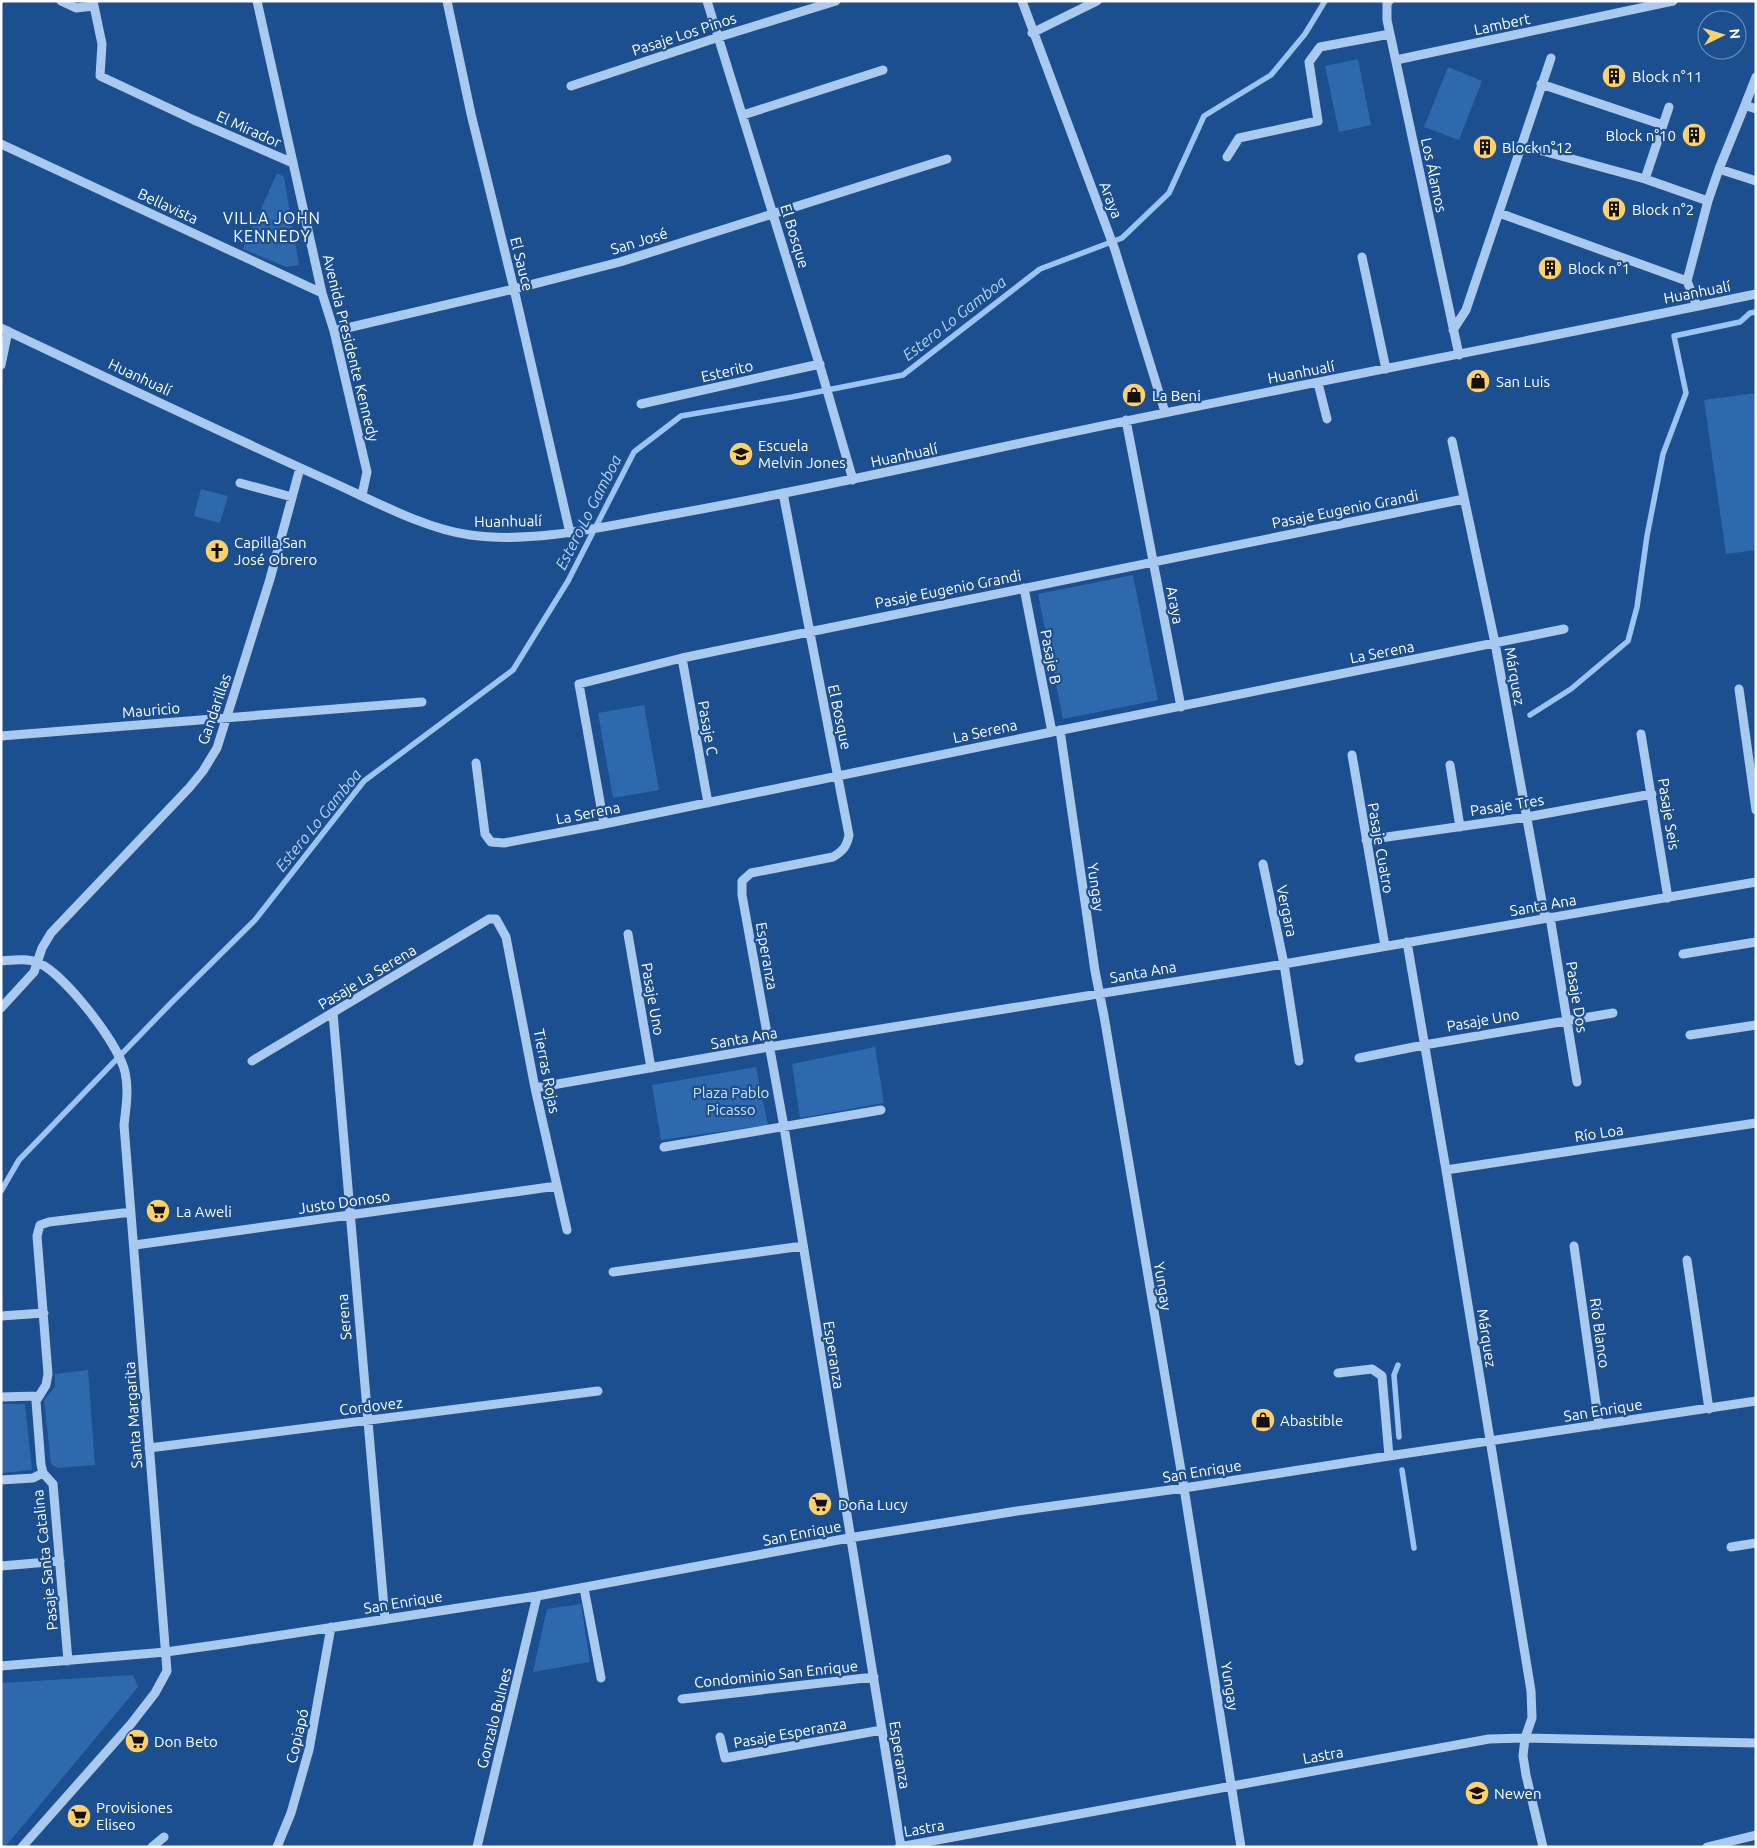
<svg xmlns="http://www.w3.org/2000/svg" width="1757" height="1848" viewBox="0 0 1757 1848" font-family="Ubuntu,sans-serif">
<rect width="100%" height="100%" fill="#1b4f8f"/>
<path fill="#2e69ad" d="M 1358,59 L 1371,125 L 1339,132 L 1325,66 Z
M 1448,67 L 1482,81 L 1459,140 L 1424,127 Z
M 277,173 L 284,177 L 299,265 L 286,267 L 243,249 Z
M 1756,393 L 1756,550 L 1726,554 L 1704,400 Z
M 201,489 L 228,496 L 220,523 L 194,516 Z
M 1133,575 L 1158,700 L 1063,719 L 1038,594 Z
M 644,705 L 659,790 L 613,798 L 598,713 Z
M 875,1047 L 884,1103 L 800,1118 L 792,1064 Z
M 756,1067 L 768,1125 L 661,1140 L 652,1085 Z
M 88,1370 L 95,1465 L 58,1468 L 51,1464 L 44,1400 L 55,1387 L 55,1374 Z
M 1,1404 L 25,1404 L 32,1470 L 2,1473 Z
M 581,1604 L 590,1662 L 533,1672 L 547,1609 Z
M 133,1675 L 138,1687 L 5,1847 L 1,1847 L 1,1683 Z"/>
<g fill="none" stroke-linecap="round" stroke-linejoin="round">
<path stroke="#9cc4f0" stroke-width="5.5" d="M 1530,715 L 1571,689 L 1628,641 L 1637,607 L 1647,536 L 1663,454 L 1686,393 L 1674,336 L 1740,322 L 1750,313 L 1756,312
M 1,1191 L 19,1160 L 172,1002 L 255,920 L 364,781 L 513,670 L 568,581 L 634,452 L 681,416 L 792,397 L 903,375 L 1040,269 L 1122,238 L 1169,193 L 1204,116 L 1271,75 L 1305,34 L 1325,1
M 1398,1365 L 1394,1375 L 1399,1437
M 1402,1470 L 1414,1548"/>
<path stroke="#a9c9ee" stroke-width="9" d="M 61,1 L 76,8 L 94,6
M 93,1 L 102,44 L 100,76 L 194,120 L 293,163
M 257,1 L 322,293 L 334,331 L 367,472 L 362,495
M 447,1 L 471,114 L 514,289 L 570,533
M 707,1 L 822,373 L 853,480
M 1022,1 L 1115,250 L 1165,412
M 1389,1 L 1387,3 L 1387,20 L 1459,355
M 1032,33 L 1097,1
M 1396,60 L 1673,1
M 1541,84 L 1663,125
M 571,86 L 719,37 L 836,1
M 1745,105 L 1756,77
M 1669,107 L 1645,179 L 1708,201 L 1687,281
M 743,115 L 883,70
M 1,144 L 322,293
M 1521,145 L 1645,179
M 1227,157 L 1239,138 L 1318,121 L 1309,62 L 1320,47 L 1390,34
M 1719,169 L 1745,105 L 1756,109
M 1708,201 L 1719,169 L 1756,181
M 1499,213 L 1687,281 L 1697,306
M 1362,257 L 1386,369
M 1,328 C 109,379 216,430 325,479 C 368,498 424,529 470,535 C 533,544 607,526 669,515 C 775,496 879,474 984,451 C 1240,395 1499,348 1756,294
M 1453,330 L 1466,310 L 1551,58
M 334,331 L 514,289 L 620,262 L 947,159
M 1,365 L 8,331
M 1318,383 L 1327,419
M 641,404 L 820,364
M 1126,420 L 1181,707
M 1452,441 L 1495,643 L 1545,918
M 240,483 L 292,497
M 783,493 L 849,835 C 847,846 843,851 833,857 L 751,873 L 742,881 L 742,895 L 784,1127 L 901,1847
M 1024,588 L 1052,732
M 682,658 L 708,803
M 1739,689 L 1756,810
M 1060,730 L 1095,971 L 1104,1016 L 1184,1488 L 1241,1847
M 1641,734 L 1668,898
M 1,736 L 422,702
M 1352,755 L 1385,946
M 476,763 L 485,834 L 491,842 L 504,843 L 604,824 L 1052,732 L 1564,629
M 1450,765 L 1460,827
M 604,824 L 579,684 L 682,658 L 809,632 L 1464,499
M 1366,840 L 1527,817 L 1652,794
M 1263,864 L 1284,964 L 1299,1061
M 1550,917 L 1577,1082
M 628,934 L 651,1068
M 1407,942 L 1446,1170 L 1531,1691 L 1532,1718 L 1525,1738 L 1523,1756 L 1526,1775 L 1543,1847
M 1683,954 L 1756,942
M 1,961 C 14,960 27,958 39,963 C 66,976 118,1043 125,1072 C 129,1090 126,1107 124,1125 L 167,1671 L 155,1693 L 131,1724 L 22,1847
M 1,1008 L 34,972 L 42,948 L 51,933 L 189,788 L 203,771 L 217,748 L 270,579 L 300,468
M 333,1013 L 385,1619
M 1690,1035 L 1756,1025
M 1359,1058 L 1424,1045 L 1613,1013
M 252,1061 L 489,919 L 496,919 L 506,937 L 535,1088 L 567,1230
M 535,1088 L 769,1047 L 1284,964 L 1756,882
M 664,1147 L 881,1110
M 1446,1170 L 1756,1123
M 135,1245 L 557,1186
M 1574,1246 L 1599,1425
M 1687,1260 L 1709,1409
M 613,1272 L 803,1246
M 1,1316 L 44,1313
M 1338,1373 L 1372,1369 L 1382,1376 L 1389,1456
M 1,1397 L 38,1396
M 149,1448 L 598,1391
M 1,1480 L 33,1478 L 43,1473
M 1731,1547 L 1756,1543
M 1,1566 L 60,1561
M 584,1588 L 601,1678
M 68,1661 L 53,1484 L 43,1473 L 41,1465 L 36,1401 L 46,1385 L 48,1374 L 37,1236 L 40,1225 L 49,1222 L 131,1212
M 1,1666 L 166,1652 L 230,1643 L 537,1596 L 849,1538 L 1017,1511 L 1184,1488 L 1389,1456 L 1756,1401
M 682,1699 L 874,1677
M 720,1737 L 725,1758 L 882,1730
M 152,1847 L 164,1837
M 277,1847 L 291,1813 L 309,1750 L 331,1627
M 477,1847 L 537,1596
M 899,1847 L 1489,1739 L 1525,1738 L 1756,1743
M 1707,1847 L 1756,1835"/>
</g>
<defs>
<g id="building-disc" transform="scale(1.25)"><circle r="9.5" fill="#ffd166" stroke="#1b4f8f"/><path d="M-4-6H4V6H1V3H-1V6H-4ZM-2.5-4.3h1.7v1.8h-1.7ZM.8-4.3h1.7v1.8H.8ZM-2.5-1h1.7V.8h-1.7ZM.8-1h1.7V.8H.8Z" fill="#111"/></g>
<g id="shop-disc" transform="scale(1.25)"><circle r="9.5" fill="#ffd166" stroke="#1b4f8f"/><path d="M-5-2.5h2.3a2.7 3.5 0 0 1 5.4 0H5L5.5 6h-11ZM-1.5-2.5h3a1.5 2.3 0 0 0-3 0Z" fill="#111"/></g>
<g id="school-disc" transform="scale(1.25)"><circle r="9.5" fill="#ffd166" stroke="#1b4f8f"/><path d="M0-5L7-2L0 1L-7-2ZM-4 1L0 2.5L4 1V4Q0 6-4 4Z" fill="#111"/></g>
<g id="church-disc" transform="scale(1.25)"><circle r="9.5" fill="#ffd166" stroke="#1b4f8f"/><path d="M-1.2-6h2.4v3.5h3.3v2.4h-3.3V6h-2.4V-.1h-3.3v-2.4h3.3Z" fill="#111"/></g>
<g id="supermarket-disc" transform="scale(1.25)"><circle r="9.5" fill="#ffd166" stroke="#1b4f8f"/><path d="M-6-5.5h2.5l.6 2H6L4.5 2H-2.5L-4.4-4H-6ZM-1.5 3.2a1.3 1.3 0 1 0 .1 0ZM3 3.2a1.3 1.3 0 1 0 .1 0Z" fill="#111"/></g>
</defs>
<g fill-rule="evenodd">
<use href="#building-disc" x="1614" y="76"/>
<use href="#building-disc" x="1694" y="135"/>
<use href="#building-disc" x="1485" y="147"/>
<use href="#building-disc" x="1614" y="209"/>
<use href="#building-disc" x="1550" y="268"/>
<use href="#shop-disc" x="1478" y="381"/>
<use href="#shop-disc" x="1134" y="395"/>
<use href="#school-disc" x="741" y="454"/>
<use href="#church-disc" x="217" y="551"/>
<use href="#supermarket-disc" x="158" y="1211"/>
<use href="#shop-disc" x="1263" y="1420"/>
<use href="#supermarket-disc" x="820" y="1504"/>
<use href="#supermarket-disc" x="137" y="1741"/>
<use href="#school-disc" x="1477" y="1793"/>
<use href="#supermarket-disc" x="79" y="1816"/>
</g>
<g text-anchor="middle" dominant-baseline="central" stroke-width="4.5" stroke-linejoin="round" paint-order="stroke">
<g font-size="15" fill="#fff" stroke="#1b4f8f">
<text transform="translate(1502 24) rotate(-12)">Lambert</text>
<text transform="translate(684 34) rotate(-18)">Pasaje Los Pinos</text>
<text transform="translate(249 129) rotate(24)">El Mirador</text>
<text transform="translate(1434 175) rotate(78)">Los Álamos</text>
<text transform="translate(1111 200) rotate(69)">Araya</text>
<text transform="translate(168 206) rotate(25)">Bellavista</text>
<text transform="translate(795 236) rotate(73)">El Bosque</text>
<text transform="translate(639 241) rotate(-17)">San José</text>
<text transform="translate(522 264) rotate(76)">El Sauce</text>
<text transform="translate(1697 292) rotate(-11)">Huanhualí</text>
<text transform="translate(351 348) rotate(76)">Avenida Presidente Kennedy</text>
<text transform="translate(727 371) rotate(-13)">Esterito</text>
<text transform="translate(1301 372) rotate(-11)">Huanhualí</text>
<text transform="translate(140 377) rotate(25)">Huanhualí</text>
<text transform="translate(904 455) rotate(-12)">Huanhualí</text>
<text transform="translate(1345 509) rotate(-11)">Pasaje Eugenio Grandi</text>
<text transform="translate(508 521) rotate(-1)">Huanhualí</text>
<text transform="translate(948 589) rotate(-11)">Pasaje Eugenio Grandi</text>
<text transform="translate(1175 605) rotate(79)">Araya</text>
<text transform="translate(1382 652) rotate(-11)">La Serena</text>
<text transform="translate(1051 657) rotate(79)">Pasaje B</text>
<text transform="translate(1515 676) rotate(80)">Márquez</text>
<text transform="translate(214 709) rotate(-71)">Gandarillas</text>
<text transform="translate(151 710) rotate(-5)">Mauricio</text>
<text transform="translate(840 717) rotate(78)">El Bosque</text>
<text transform="translate(708 728) rotate(80)">Pasaje C</text>
<text transform="translate(985 731) rotate(-12)">La Serena</text>
<text transform="translate(1507 805) rotate(-9)">Pasaje Tres</text>
<text transform="translate(588 813) rotate(-11)">La Serena</text>
<text transform="translate(1669 814) rotate(81)">Pasaje Seis</text>
<text transform="translate(1381 848) rotate(80)">Pasaje Cuatro</text>
<text transform="translate(1096 887) rotate(82)">Yungay</text>
<text transform="translate(1543 905) rotate(-10)">Santa Ana</text>
<text transform="translate(1287 911) rotate(78)">Vergara</text>
<text transform="translate(767 956) rotate(80)">Esperanza</text>
<text transform="translate(1143 972) rotate(-10)">Santa Ana</text>
<text transform="translate(367 977) rotate(-31)">Pasaje La Serena</text>
<text transform="translate(1577 997) rotate(81)">Pasaje Dos</text>
<text transform="translate(653 999) rotate(80)">Pasaje Uno</text>
<text transform="translate(1483 1020) rotate(-10)">Pasaje Uno</text>
<text transform="translate(744 1038) rotate(-10)">Santa Ana</text>
<text transform="translate(547 1071) rotate(79)">Tierras Rojas</text>
<text transform="translate(1599 1133) rotate(-9)">Río Loa</text>
<text transform="translate(344 1202) rotate(-8)">Justo Donoso</text>
<text transform="translate(1163 1286) rotate(81)">Yungay</text>
<text transform="translate(344 1317) rotate(-95)">Serena</text>
<text transform="translate(1600 1333) rotate(82)">Río Blanco</text>
<text transform="translate(1487 1338) rotate(81)">Márquez</text>
<text transform="translate(834 1355) rotate(81)">Esperanza</text>
<text transform="translate(371 1406) rotate(-7)">Cordovez</text>
<text transform="translate(1603 1410) rotate(-9)">San Enrique</text>
<text transform="translate(133 1415) rotate(-94)">Santa Margarita</text>
<text transform="translate(1202 1471) rotate(-9)">San Enrique</text>
<text transform="translate(802 1533) rotate(-11)">San Enrique</text>
<text transform="translate(45 1560) rotate(-96)">Pasaje Santa Catalina</text>
<text transform="translate(403 1602) rotate(-9)">San Enrique</text>
<text transform="translate(776 1674) rotate(-6)">Condominio San Enrique</text>
<text transform="translate(1230 1686) rotate(81)">Yungay</text>
<text transform="translate(494 1718) rotate(-76)">Gonzalo Bulnes</text>
<text transform="translate(790 1733) rotate(-10)">Pasaje Esperanza</text>
<text transform="translate(297 1736) rotate(-77)">Copiapó</text>
<text transform="translate(900 1755) rotate(81)">Esperanza</text>
<text transform="translate(1323 1755) rotate(-10)">Lastra</text>
<text transform="translate(924 1828) rotate(-10)">Lastra</text>
</g>
<g font-size="15" fill="#fff" stroke="#1b4f8f" text-anchor="start">
<text x="1632" y="76">Block n°11</text>
<text x="1676" y="135" text-anchor="end">Block n°10</text>
<text x="1502" y="147">Block n°12</text>
<text x="1632" y="209">Block n°2</text>
<text x="1568" y="268">Block n°1</text>
<text x="1496" y="381">San Luis</text>
<text x="1152" y="395">La Beni</text>
<text x="758" y="445">Escuela<tspan x="758" dy="17">Melvin Jones</tspan></text>
<text x="234" y="542">Capilla San<tspan x="234" dy="17">José Obrero</tspan></text>
<text x="176" y="1211">La Aweli</text>
<text x="1280" y="1420">Abastible</text>
<text x="838" y="1504">Doña Lucy</text>
<text x="154" y="1741">Don Beto</text>
<text x="1494" y="1793">Newen</text>
<text x="96" y="1807">Provisiones<tspan x="96" dy="17">Eliseo</tspan></text>
</g>
<g font-size="15" fill="#cfe3fa" stroke="#1b4f8f">
<text x="731" y="1092">Plaza Pablo<tspan x="731" dy="17">Picasso</tspan></text>
</g>
<g font-size="16" letter-spacing="1" fill="#fff" stroke="#1b4f8f">
<text x="272" y="218">VILLA JOHN<tspan x="272" dy="18">KENNEDY</tspan></text>
</g>
<g font-size="16" font-style="italic" fill="#b5d3f5" stroke="#1b4f8f">
<text transform="translate(954 318) rotate(-38)">Estero Lo Gamboa</text>
<text transform="translate(588 512) rotate(-63)">Estero Lo Gamboa</text>
<text transform="translate(318 820) rotate(-51)">Estero Lo Gamboa</text>
</g>
</g>
<rect width="1757" height="1848" fill="none" stroke="#ffffff" stroke-width="5"/>
<g transform="translate(1722 35) rotate(85)"><circle r="24" fill="#1b4f8f" stroke="#7695bc"/>
<path d="M0-4L9 19L0 12L-9 19Z" fill="#ffd166"/>
<text y="-8" font-size="14" font-weight="bold" text-anchor="middle" fill="#ffffff">N</text>
</g>
</svg>
